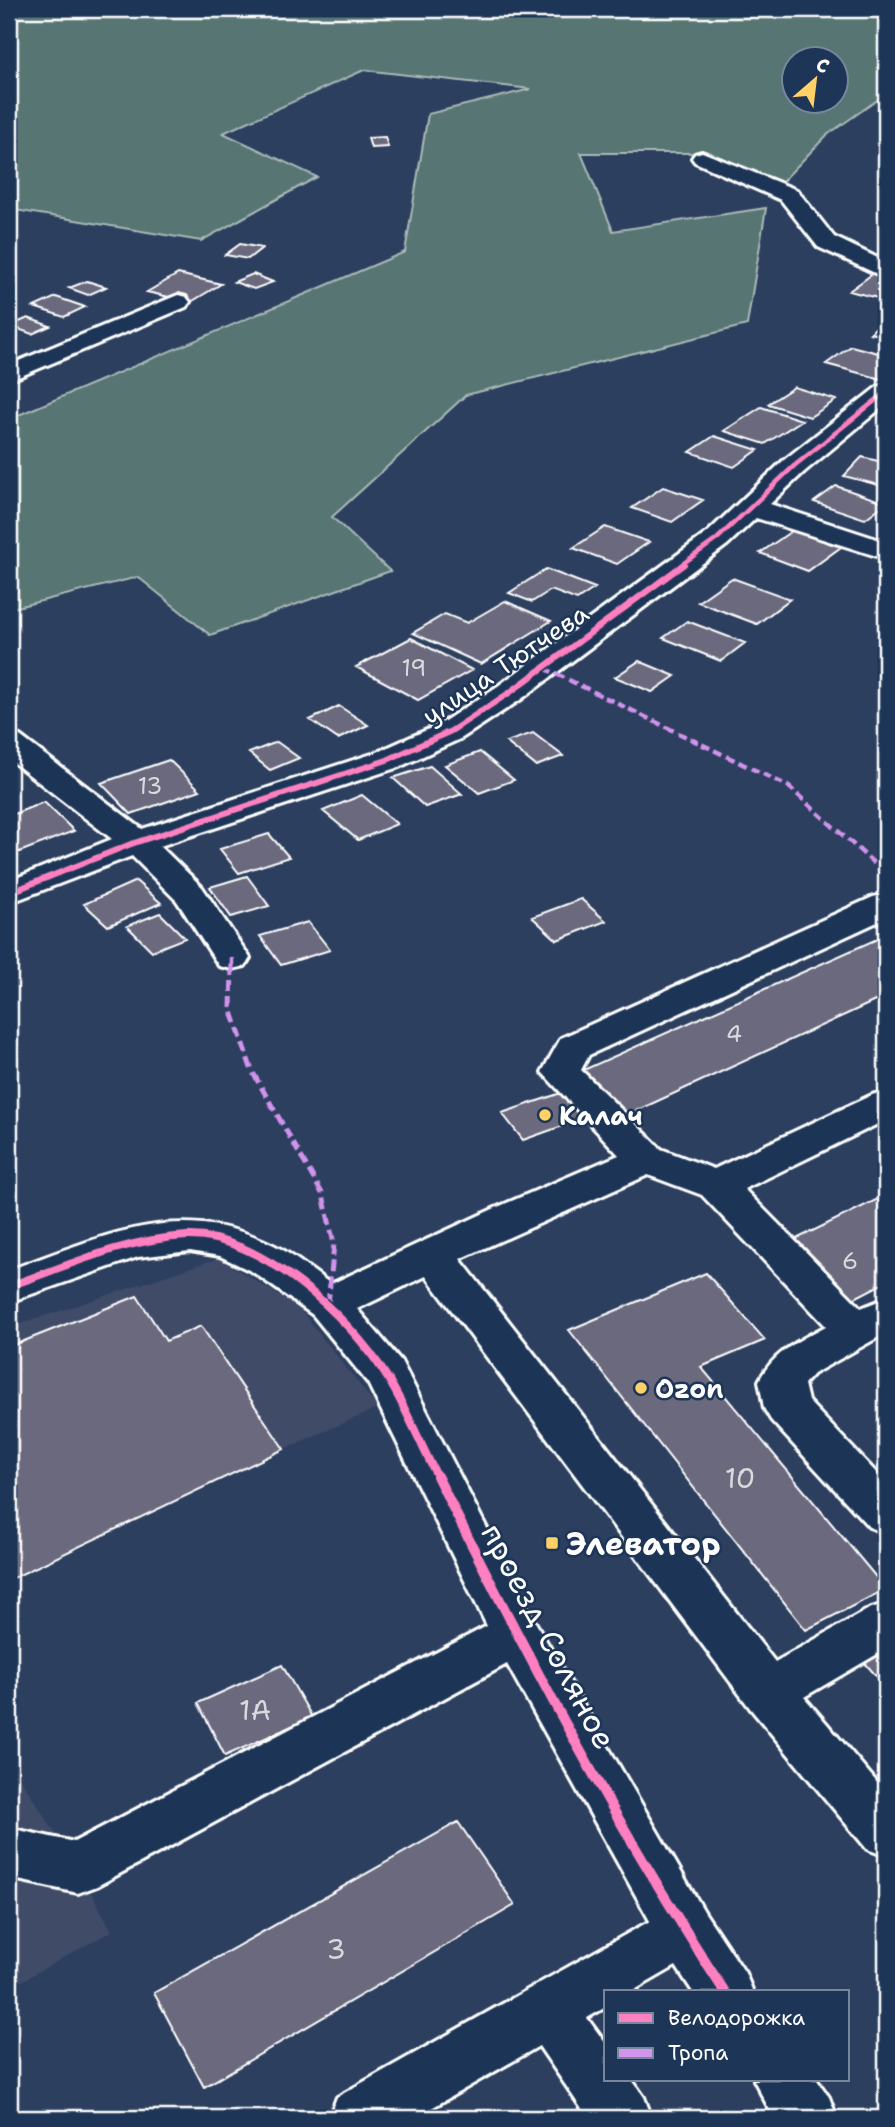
<svg xmlns="http://www.w3.org/2000/svg" width="895" height="2127" viewBox="0 0 895 2127" font-family="'Shantell Sans',sans-serif">
<rect width="100%" height="100%" fill="#2c3f5f"/>
<filter id="ink" filterUnits="userSpaceOnUse"><feTurbulence type="fractalNoise" baseFrequency=".0143" numOctaves="2"/><feDisplacementMap in="SourceGraphic" scale="14" xChannelSelector="R" yChannelSelector="G"/><feConvolveMatrix kernelMatrix="1 2 1 2 8 2 1 2 1" color-interpolation-filters="sRGB"/></filter>
<g filter="url(#ink)">
<path fill="#3f4c68" d="M 219,1258 L 299,1308 L 378,1408 L 284,1449 L 9,1580 L 9,1328 Z
M 9,1761 L 78,1868 L 112,1931 L 9,1988 Z"/>
<path fill="#577573" stroke="#abbab9" stroke-width="2" fill-rule="evenodd" d="M 14,9 L 886,9 L 886,94 L 827,135 L 776,188 L 699,153 L 581,153 L 613,231 L 766,208 L 747,325 L 466,395 L 332,517 L 390,571 L 210,635 L 138,577 L 9,609 L 9,419 L 405,252 L 428,114 L 531,89 L 364,70 L 223,133 L 317,177 L 201,241 L 9,209 L 9,10 ZM 794,60 L 836,60 L 836,102 L 794,102 Z"/>
<path fill="#6a697d" stroke="#fff" stroke-width="2" d="M 385,137 L 388,147 L 371,148 L 368,138 Z
M 240,244 L 262,248 L 248,259 L 225,255 Z
M 875,272 L 886,276 L 886,300 L 849,291 Z
M 178,274 L 221,284 L 191,302 L 147,292 Z
M 253,274 L 273,282 L 254,289 L 234,282 Z
M 87,281 L 106,287 L 88,295 L 69,288 Z
M 56,297 L 85,307 L 64,317 L 34,307 Z
M 28,318 L 50,326 L 32,334 L 10,326 Z
M 884,319 L 886,336 L 870,333 Z
M 851,346 L 886,355 L 886,375 L 881,379 L 826,364 Z
M 794,387 L 836,400 L 810,417 L 768,404 Z
M 761,407 L 802,420 L 765,444 L 724,431 Z
M 714,436 L 758,450 L 734,467 L 690,452 Z
M 862,457 L 886,463 L 886,487 L 844,476 Z
M 836,486 L 886,503 L 865,519 L 814,502 Z
M 663,487 L 703,500 L 672,522 L 632,508 Z
M 605,527 L 649,542 L 617,564 L 573,548 Z
M 793,530 L 841,547 L 808,571 L 760,553 Z
M 546,569 L 595,588 L 577,600 L 551,590 L 532,602 L 509,593 Z
M 732,578 L 790,599 L 757,624 L 698,602 Z
M 505,601 L 551,621 L 481,664 L 413,633 L 445,614 L 467,623 Z
M 687,621 L 745,643 L 721,661 L 663,638 Z
M 411,638 L 472,670 L 418,700 L 356,667 Z
M 639,661 L 675,676 L 652,692 L 615,677 Z
M 339,706 L 368,725 L 338,739 L 310,720 Z
M 533,733 L 563,756 L 536,766 L 506,742 Z
M 277,742 L 299,758 L 270,770 L 249,753 Z
M 480,752 L 514,780 L 479,793 L 445,765 Z
M 169,760 L 200,790 L 131,814 L 101,783 Z
M 430,766 L 462,794 L 425,807 L 393,778 Z
M 362,795 L 397,824 L 358,840 L 323,811 Z
M 44,802 L 74,831 L 9,856 L 9,816 Z
M 269,834 L 289,857 L 239,873 L 220,849 Z
M 247,876 L 269,906 L 231,917 L 210,887 Z
M 136,881 L 161,903 L 108,926 L 84,904 Z
M 581,899 L 606,921 L 557,940 L 532,917 Z
M 160,913 L 185,938 L 152,951 L 127,926 Z
M 308,922 L 330,950 L 281,965 L 260,936 Z
M 886,935 L 886,996 L 625,1116 L 579,1072 Z
M 567,1091 L 588,1117 L 523,1140 L 502,1113 Z
M 886,1195 L 886,1282 L 853,1299 L 792,1241 Z
M 706,1273 L 765,1340 L 701,1367 L 886,1589 L 806,1630 L 569,1330 Z
M 137,1296 L 166,1341 L 201,1326 L 284,1449 L 9,1580 L 9,1347 Z
M 886,1649 L 886,1687 L 864,1662 Z
M 282,1665 L 312,1717 L 225,1756 L 198,1703 Z
M 458,1822 L 515,1905 L 204,2087 L 154,1993 Z"/>
<g fill="none" stroke-linecap="round" stroke-linejoin="round">
<g stroke="#fff" stroke-width="6">
<path id="minor" d="M 702,152 L 797,190 L 834,237 L 886,262 L 886,278 L 818,247 L 781,200 L 695,162 L 692,158 L 695,154 Z
M 178,295 L 186,297 L 190,302 L 186,307 L 9,381 L 9,365 Z
M 886,384 L 886,404 L 804,472 L 770,504 L 886,542 L 886,559 L 756,518 L 727,545 L 520,700 L 462,738 L 399,767 L 160,846 L 202,887 L 250,958 L 245,966 L 232,969 L 219,966 L 177,901 L 132,856 L 9,903 L 9,881 L 112,839 L 9,759 L 9,733 L 20,736 L 142,829 L 375,753 L 440,724 L 498,686 L 707,533 L 784,460 L 877,387 Z
M 886,894 L 886,918 L 589,1055 L 581,1070 L 661,1149 L 714,1169 L 872,1095 L 886,1091 L 886,1120 L 744,1189 L 861,1308 L 886,1298 L 886,1333 L 813,1374 L 804,1384 L 808,1401 L 886,1483 L 886,1533 L 869,1527 L 771,1420 L 764,1408 L 759,1381 C 774,1352 798,1341 826,1326 L 702,1195 L 648,1175 L 460,1259 L 775,1662 L 869,1609 L 886,1603 L 886,1649 L 804,1697 L 886,1793 L 886,1856 L 867,1849 L 750,1708 L 426,1276 L 357,1309 L 401,1361 L 534,1620 L 705,1913 L 745,1973 L 753,1992 L 693,1992 L 676,1966 L 631,1992 L 606,1992 L 606,2007 L 587,2018 L 606,2044 L 606,2080 L 632,2080 L 644,2097 L 652,2118 L 588,2118 L 539,2046 L 414,2118 L 329,2118 L 337,2097 L 650,1921 L 507,1664 L 97,1886 L 78,1893 L 9,1878 L 9,1828 L 74,1842 L 487,1626 L 368,1383 L 313,1315 L 253,1272 L 220,1256 L 190,1251 L 138,1257 L 9,1302 L 9,1270 C 105,1236 184,1195 283,1250 C 299,1260 315,1273 331,1284 L 493,1209 L 619,1155 L 542,1072 L 561,1038 L 873,897 Z
M 754,2080 L 817,2080 L 829,2097 L 837,2118 L 774,2118 Z"/>
</g>
<use href="#minor" fill="#1d3557" fill-rule="evenodd"/>
<path stroke="#d193ec" stroke-width="4.5" stroke-dasharray="9 4.5" stroke-linecap="butt" d="M 544,668 L 788,786 L 886,874
M 232,967 L 232,958"/>
<path stroke="#d193ec" stroke-width="5" stroke-dasharray="11 5" stroke-linecap="butt" d="M 232,965 L 231,1009 L 252,1071 L 323,1195 L 334,1244 L 328,1304"/>
<g stroke="#1d3557" stroke-width="7">
<path id="cycleway-far3" d="M 681,565 L 717,539 L 794,466 L 886,392"/>
</g>
<g stroke="#1d3557" stroke-width="10">
<path id="cycleway-far2" d="M 9,893 L 131,844 L 387,760 L 451,731 L 509,693 L 684,564"/>
</g>
<g stroke="#1d3557" stroke-width="12">
<path id="cycleway-far1" d="M 9,1286 C 67,1266 125,1239 187,1236 C 258,1233 350,1317 385,1374 C 406,1406 420,1444 438,1478"/>
</g>
<g stroke="#1d3557" stroke-width="14">
<path id="cycleway" d="M 437,1476 C 525,1652 617,1828 725,1992"/>
</g>
<use href="#cycleway-far3" stroke="#ff80c0" stroke-width="4.5"/>
<use href="#cycleway-far2" stroke="#ff80c0" stroke-width="6"/>
<use href="#cycleway-far1" stroke="#ff80c0" stroke-width="8"/>
<use href="#cycleway" stroke="#ff80c0" stroke-width="10"/>
</g>
</g>
<g fill="#ffd166" stroke="#1d3557" stroke-width="2.5">
<circle cx="545" cy="1115" r="7"/>
<circle cx="641" cy="1388" r="7"/>
<rect x="545" y="1536" width="14" height="14" rx="3.5"/>
</g>
<g text-anchor="middle" dominant-baseline="central" stroke-width="5" stroke-linejoin="round" paint-order="stroke">
<g font-size="23" fill="#dadade">
<text x="414" y="668">19</text>
<text x="150" y="786">13</text>
<text x="734" y="1034">4</text>
<text x="850" y="1261">6</text>
</g>
<g font-size="26" fill="#fff" stroke="#1d3557">
<text transform="translate(505 664) rotate(-34)">улица Тютчева</text>
</g>
<g font-size="26" font-weight="bold" fill="#fff" stroke="#1d3557" text-anchor="start">
<text x="559" y="1115">Калач</text>
<text x="655" y="1388">Ozon</text>
</g>
<g font-size="28" fill="#dadade">
<text x="740" y="1478">10</text>
<text x="255" y="1710">1А</text>
<text x="336" y="1949">3</text>
</g>
<g font-size="32" font-weight="bold" fill="#fff" stroke="#1d3557" text-anchor="start">
<text x="566" y="1543">Элеватор</text>
</g>
<g font-size="32" fill="#fff" stroke="#1d3557">
<text transform="translate(549 1636) rotate(62)">проезд Соляное</text>
</g>
</g>
<rect width="895" height="2127" fill="none" stroke="#1d3557" stroke-width="35"/>
<rect x="18" y="18" width="860" height="2092" fill="none" stroke="#fff" stroke-width="2.5" filter="url(#ink)"/>
<rect x="604" y="1990" width="245" height="91" fill="#1d3557" stroke="#77869a" stroke-width="2"/>
<rect x="618" y="2013" width="35" height="10" fill="#ff80c0" stroke="#77869a" stroke-width="2"/>
<text x="668" y="2025" font-size="21" fill="#ffffff">Велодорожка</text>
<rect x="618" y="2048" width="35" height="10" fill="#d193ec" stroke="#77869a" stroke-width="2"/>
<text x="668" y="2060" font-size="21" fill="#ffffff">Тропа</text>
<g transform="translate(815 80) rotate(28)"><circle r="33" fill="#1d3557" stroke="#77869a" stroke-width="2"/>
<path d="M0-5L12 26L0 18L-12 26Z" fill="#ffd166"/>
<text y="-10" font-size="19" font-weight="bold" text-anchor="middle" fill="#ffffff">С</text>
</g>
</svg>
